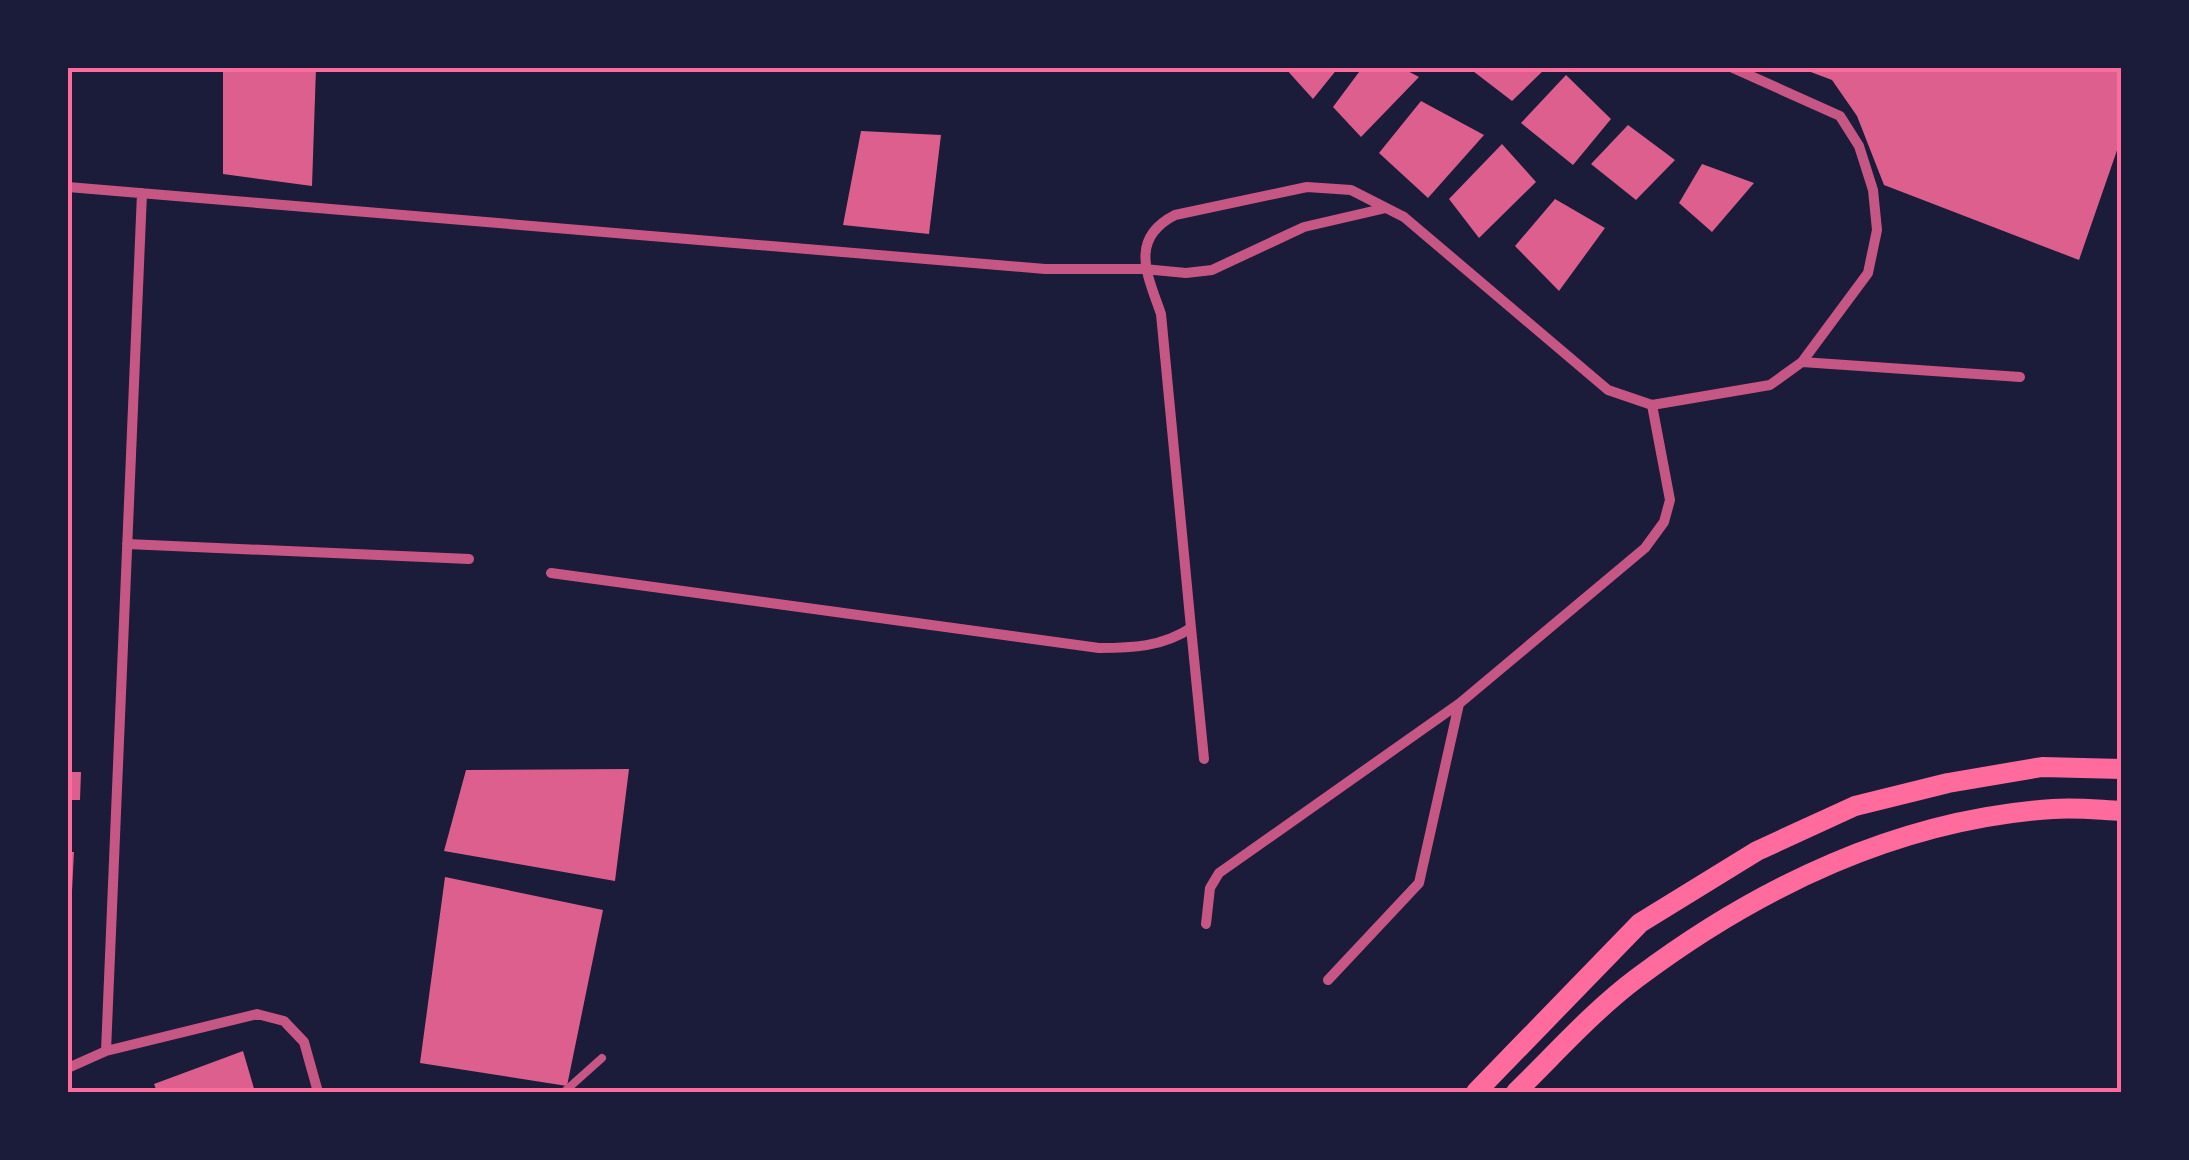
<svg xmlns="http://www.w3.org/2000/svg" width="2189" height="1160" viewBox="0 0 2189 1160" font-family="'DM Sans',sans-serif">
<rect width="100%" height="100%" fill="#1b1b3a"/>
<path fill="#dd5f8e" d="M 223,68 L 316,68 L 312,186 L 223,174 Z
M 1285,68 L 1338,68 L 1313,99 Z
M 1362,68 L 1402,68 L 1419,77 L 1361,137 L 1333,107 Z
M 1469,68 L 1546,68 L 1512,101 Z
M 1800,68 L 2122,68 L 2122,136 L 2079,260 L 1884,185 L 1857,116 L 1832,80 Z
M 1566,75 L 1611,119 L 1573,165 L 1521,123 Z
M 1421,101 L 1484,135 L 1428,198 L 1379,153 Z
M 1628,125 L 1675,160 L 1636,200 L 1591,164 Z
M 861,131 L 941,135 L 929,234 L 843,225 Z
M 1502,144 L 1536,182 L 1479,238 L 1449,199 Z
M 1702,164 L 1754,183 L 1712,232 L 1679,203 Z
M 1555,199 L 1605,228 L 1559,291 L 1515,246 Z
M 629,769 L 615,881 L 444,851 L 466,770 Z
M 68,772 L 81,772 L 80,800 L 68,800 Z
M 68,852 L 74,852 L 72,891 L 68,890 Z
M 445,877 L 603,910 L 567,1086 L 420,1063 Z
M 243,1051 L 255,1092 L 157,1092 L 154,1084 Z"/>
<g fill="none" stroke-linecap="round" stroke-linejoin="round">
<path stroke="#c65784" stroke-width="8" d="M 564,1092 L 602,1058"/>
<path stroke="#c65784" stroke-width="10" d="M 68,187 L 1045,269 L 1144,269 L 1186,273 L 1212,270 L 1304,227 L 1386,208
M 1802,362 L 2020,377
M 127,544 L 469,559
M 551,573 L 1099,648 C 1132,648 1162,647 1191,628 L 1161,314 C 1148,276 1128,239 1175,215 L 1307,187 L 1351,190 L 1404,217 L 1608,390 L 1652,405 L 1770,385 L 1802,362 L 1868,273 L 1877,230 L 1873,190 L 1859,146 L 1840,116 L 1733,68
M 1191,628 L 1204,759
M 1206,924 L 1210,888 L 1219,873 L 1460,703 L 1645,548 L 1664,522 L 1670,500 L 1652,405
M 1328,980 L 1419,883 L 1459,704
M 106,1051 L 142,193
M 68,1068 L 106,1051 L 257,1014 L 284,1021 L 304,1042 L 318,1092"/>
<path stroke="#ff6b9d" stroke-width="20" d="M 1476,1092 L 1640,923 L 1757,851 L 1855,806 L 1948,783 L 2042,767 L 2122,769
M 1516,1092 C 1555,1054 1593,1011 1637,978 C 1758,887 1900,819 2053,809 C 2076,807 2099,810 2122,811"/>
</g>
<rect width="2189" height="1160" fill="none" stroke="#1b1b3a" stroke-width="140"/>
<rect x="70" y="70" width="2049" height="1020" fill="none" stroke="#ff6b9d" stroke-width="4"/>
</svg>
